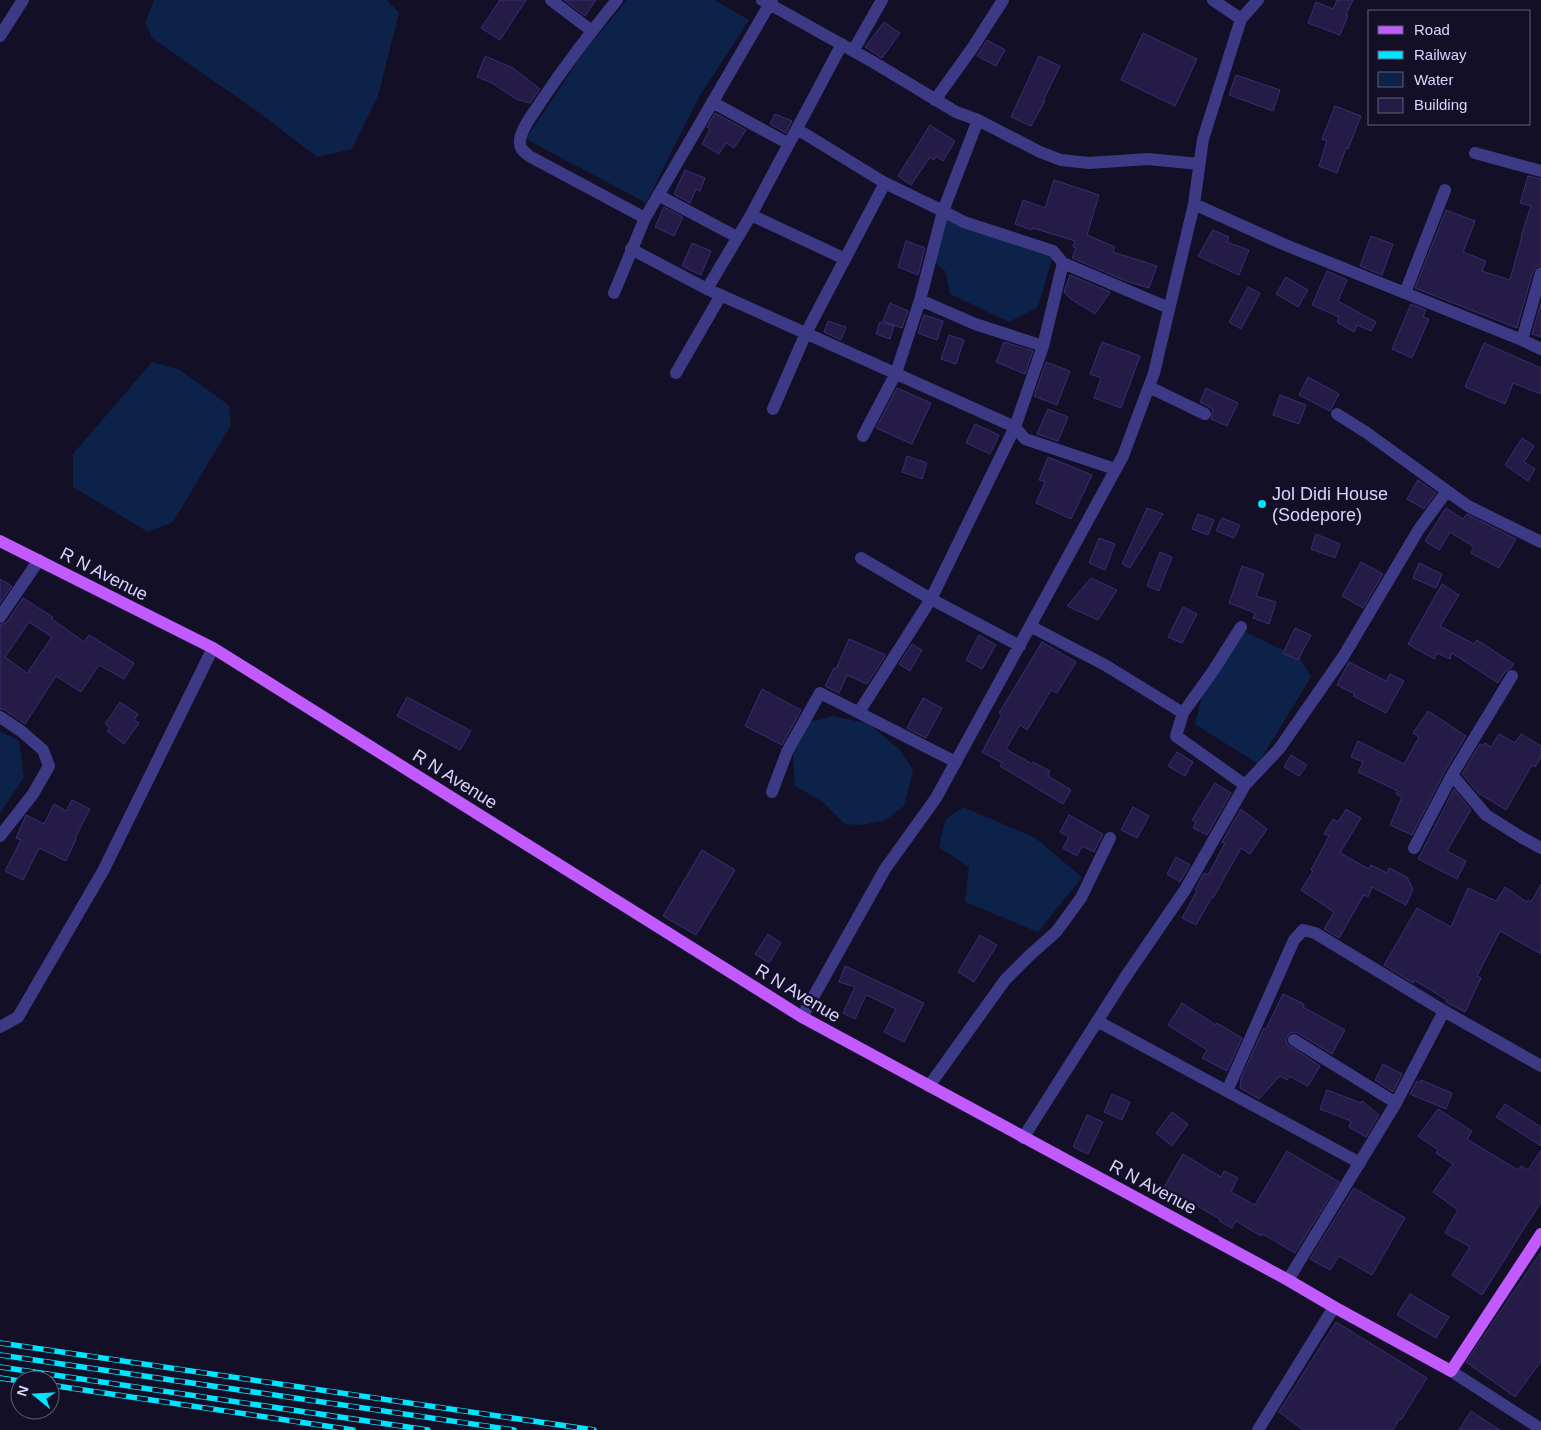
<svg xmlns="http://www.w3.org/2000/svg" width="1541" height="1430" viewBox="0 0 1541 1430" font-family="Arial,sans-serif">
<rect width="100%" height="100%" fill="#130f26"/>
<path fill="#0c2248" d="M 154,0 L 387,0 L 399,13 L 378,96 L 352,149 L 317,157 L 261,114 L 152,38 L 145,22 Z
M 627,0 L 714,0 L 749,20 L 699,97 L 646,203 L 526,139 L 585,50 Z
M 945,215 L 1038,241 L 1052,259 L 1038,307 L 1009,322 L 950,294 L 945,271 L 931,259 Z
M 152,362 L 178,369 L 229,405 L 231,425 L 173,522 L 148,532 L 73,487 L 73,454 Z
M 1245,632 L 1300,658 L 1311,677 L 1258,764 L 1195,724 L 1210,665 Z
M 833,716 L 869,724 L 900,750 L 913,770 L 904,806 L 884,821 L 860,825 L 845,824 L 823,802 L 795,786 L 793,756 L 809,722 Z
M 0,731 L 19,741 L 24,777 L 0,813 Z
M 963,807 L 1034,837 L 1082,877 L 1038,932 L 965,902 L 969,867 L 939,847 L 945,820 Z"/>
<path fill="#241b47" stroke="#3b2d73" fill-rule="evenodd" d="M 500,0 L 526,0 L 500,40 L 481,28 Z
M 564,0 L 596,0 L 585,16 Z
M 1337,0 L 1353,0 L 1346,14 L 1348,15 L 1340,35 L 1308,23 L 1316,2 L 1333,9 Z
M 884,22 L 900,33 L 882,58 L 865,47 Z
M 1143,33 L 1197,59 L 1175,106 L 1121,80 Z
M 987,40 L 1005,50 L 996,66 L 977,56 Z
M 485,56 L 513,68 L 540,89 L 530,103 L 516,99 L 492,83 L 477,77 Z
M 1039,56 L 1060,66 L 1043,101 L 1045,101 L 1031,126 L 1011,117 Z
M 1236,75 L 1280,90 L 1273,111 L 1229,95 Z
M 1335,106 L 1361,116 L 1348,149 L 1346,148 L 1337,173 L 1319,166 L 1327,141 L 1322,139 Z
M 715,113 L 746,130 L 734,148 L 726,143 L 719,154 L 702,144 L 710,129 L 707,127 Z
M 775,114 L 792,121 L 786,133 L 770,124 Z
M 930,125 L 955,141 L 943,161 L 936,156 L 934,160 L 930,157 L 911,185 L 898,176 Z
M 685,170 L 705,178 L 700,191 L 696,189 L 690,203 L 674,194 Z
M 1528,176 L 1541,179 L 1541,265 L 1536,267 L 1533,271 L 1517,328 L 1415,288 L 1446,210 L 1475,221 L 1463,252 L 1486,261 L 1482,271 L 1510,280 L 1522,236 L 1521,236 L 1531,206 L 1520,203 Z
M 1054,180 L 1099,195 L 1087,235 L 1115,247 L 1113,252 L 1157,266 L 1149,288 L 1126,281 L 1072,258 L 1076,248 L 1073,247 L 1075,241 L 1033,228 L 1032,230 L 1015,224 L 1023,200 L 1045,208 Z
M 664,207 L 683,217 L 674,236 L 655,227 Z
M 1213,230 L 1229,237 L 1227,242 L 1249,250 L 1239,275 L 1198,256 Z
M 1371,236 L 1393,244 L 1382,275 L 1360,266 Z
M 906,241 L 925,248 L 918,275 L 898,267 Z
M 692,243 L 711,251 L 701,275 L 682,266 Z
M 1327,271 L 1347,280 L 1338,301 L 1376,322 L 1371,331 L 1357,325 L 1354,332 L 1337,322 L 1339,317 L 1312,305 Z
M 1070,275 L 1110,292 L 1095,314 L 1071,299 L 1064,292 Z
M 1286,277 L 1308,290 L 1298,307 L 1276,294 Z
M 1248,287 L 1260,293 L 1241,329 L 1229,322 Z
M 890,303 L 908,311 L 902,328 L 883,321 Z
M 1541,303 L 1541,337 L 1532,334 Z
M 1411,304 L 1426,310 L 1423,317 L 1429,319 L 1412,358 L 1392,349 Z
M 924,315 L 943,321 L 937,340 L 918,333 Z
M 828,321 L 846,327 L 841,340 L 824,332 Z
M 880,322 L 894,326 L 890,339 L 876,334 Z
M 949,335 L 964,340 L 956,364 L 941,359 Z
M 1004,342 L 1033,351 L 1025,374 L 996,362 Z
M 1102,342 L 1140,356 L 1121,408 L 1094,398 L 1101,378 L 1090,374 Z
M 1484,343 L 1541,368 L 1541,394 L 1513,383 L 1505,404 L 1465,387 Z
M 1046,362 L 1070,371 L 1057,405 L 1034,396 Z
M 1308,377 L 1339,394 L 1330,411 L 1299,395 Z
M 897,388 L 931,403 L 912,444 L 876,428 Z
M 1206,388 L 1238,403 L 1227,426 L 1211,419 L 1213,409 L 1200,402 Z
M 1280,395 L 1306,405 L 1299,424 L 1273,415 Z
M 1048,409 L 1068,417 L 1058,441 L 1037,434 Z
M 975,424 L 999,435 L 990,454 L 966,443 Z
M 1522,438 L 1534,446 L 1524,462 L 1535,469 L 1528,481 L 1505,465 Z
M 907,456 L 927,463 L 922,479 L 902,472 Z
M 1048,457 L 1092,475 L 1071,519 L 1036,503 L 1045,482 L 1039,480 Z
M 1418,480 L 1436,493 L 1424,509 L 1407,499 Z
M 1147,508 L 1163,514 L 1130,568 L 1122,564 Z
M 1446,508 L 1463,519 L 1467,514 L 1516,539 L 1499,568 L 1471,553 L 1474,547 L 1450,532 L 1439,550 L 1425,541 Z
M 1198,514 L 1214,520 L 1208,535 L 1192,529 Z
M 1222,518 L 1240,525 L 1234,538 L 1216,531 Z
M 1316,534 L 1340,544 L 1335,558 L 1311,549 Z
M 1099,538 L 1115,544 L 1105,570 L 1089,563 Z
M 1160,552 L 1172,557 L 1159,591 L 1147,586 Z
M 1361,562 L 1383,574 L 1363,608 L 1342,596 Z
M 1419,563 L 1442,574 L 1436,588 L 1413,578 Z
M 1242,566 L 1264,574 L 1256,596 L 1276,602 L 1269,624 L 1253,618 L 1255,613 L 1229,603 Z
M 1091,578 L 1117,590 L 1098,620 L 1067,606 Z
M 0,579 L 12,586 L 0,603 Z
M 1442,584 L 1459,595 L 1440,626 L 1474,644 L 1477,640 L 1514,664 L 1511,668 L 1505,672 L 1498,683 L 1452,653 L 1450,659 L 1437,653 L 1434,659 L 1408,644 Z
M 23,598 L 53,617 L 52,619 L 84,642 L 89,635 L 134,663 L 124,679 L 99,665 L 81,692 L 56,676 L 25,724 L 5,710 L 0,709 L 0,625 L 7,622 ZM 29,622 L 52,637 L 27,673 L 5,657 Z
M 1183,607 L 1197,614 L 1182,643 L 1168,637 Z
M 1295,628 L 1311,635 L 1298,660 L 1283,653 Z
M 979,635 L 996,645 L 982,669 L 966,660 Z
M 849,639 L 886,655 L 867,684 L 847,675 L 839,693 L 825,686 L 834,668 L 836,669 Z
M 1042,642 L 1076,662 L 1057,693 L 1051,690 L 1027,730 L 1020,725 L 1006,749 L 1032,764 L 1033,762 L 1050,771 L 1048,776 L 1071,790 L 1063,804 L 1000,766 L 1002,763 L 982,752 L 1002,715 L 999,713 Z
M 912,644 L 922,650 L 910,671 L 899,664 Z
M 1349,662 L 1386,681 L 1390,674 L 1404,681 L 1386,713 L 1353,696 L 1355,694 L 1337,685 Z
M 762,689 L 801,710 L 782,745 L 745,726 Z
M 407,697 L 471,731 L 460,750 L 397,716 Z
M 923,698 L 942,708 L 926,738 L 907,728 Z
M 120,702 L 138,714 L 134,720 L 139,723 L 124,744 L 107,731 L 110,728 L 105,724 Z
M 1428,711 L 1466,736 L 1445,771 L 1412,835 L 1390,825 L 1402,797 L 1396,794 L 1398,791 L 1358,772 L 1363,762 L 1351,757 L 1358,741 L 1404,764 L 1419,737 L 1413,733 Z
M 1499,734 L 1515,743 L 1521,734 L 1541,746 L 1541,757 L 1535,767 L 1532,765 L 1506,810 L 1480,794 L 1480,795 L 1462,774 L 1480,744 L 1483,746 L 1485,743 L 1491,747 Z
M 1177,752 L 1193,762 L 1185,776 L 1168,766 Z
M 1291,755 L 1307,765 L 1299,776 L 1284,767 Z
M 1215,783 L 1231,793 L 1207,835 L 1193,828 L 1196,822 L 1192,820 Z
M 1454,789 L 1471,810 L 1447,851 L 1466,861 L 1457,879 L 1418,859 Z
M 72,800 L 90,809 L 75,838 L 76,839 L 66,861 L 39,848 L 23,880 L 5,871 L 21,840 L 16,838 L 26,815 L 44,824 L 54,804 L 66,811 Z
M 1133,807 L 1149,816 L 1137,838 L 1121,830 Z
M 1241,809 L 1267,829 L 1250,854 L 1241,848 L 1213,898 L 1212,897 L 1196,925 L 1182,918 L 1197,891 L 1195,890 L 1204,873 L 1208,875 L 1225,843 L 1222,842 Z
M 1346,809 L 1361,818 L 1340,853 L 1369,869 L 1371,865 L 1387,873 L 1389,868 L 1407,877 L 1413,889 L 1406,905 L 1372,887 L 1368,897 L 1364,895 L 1339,938 L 1324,929 L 1334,912 L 1301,890 L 1313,871 L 1311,870 L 1329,836 L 1324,834 L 1333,819 L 1338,822 Z
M 1069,815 L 1103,834 L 1094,852 L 1082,846 L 1077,856 L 1063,848 L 1069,837 L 1060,832 Z
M 702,850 L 735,870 L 696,935 L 663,916 Z
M 1176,857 L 1190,865 L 1180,882 L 1167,874 Z
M 1541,884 L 1541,954 L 1500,931 L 1477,976 L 1481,978 L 1465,1012 L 1446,1002 L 1447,1000 L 1414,980 L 1413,983 L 1384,965 L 1417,908 L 1451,927 L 1468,888 L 1496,901 L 1505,887 L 1527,902 L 1528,900 L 1531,902 Z
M 768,934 L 781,943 L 769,963 L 755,954 Z
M 980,935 L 997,945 L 974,982 L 958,972 Z
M 845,966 L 924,1003 L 904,1042 L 884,1032 L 896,1009 L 866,995 L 855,1019 L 843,1013 L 855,987 L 839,982 Z
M 1283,994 L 1304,1004 L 1303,1007 L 1345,1030 L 1332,1054 L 1298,1033 L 1294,1032 L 1290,1033 L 1286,1039 L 1287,1044 L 1320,1066 L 1308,1086 L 1289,1076 L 1287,1080 L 1280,1076 L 1259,1099 L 1240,1088 L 1241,1078 L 1264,1028 L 1266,1029 Z
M 1182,1003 L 1216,1025 L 1217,1023 L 1242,1038 L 1227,1071 L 1202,1058 L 1207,1050 L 1168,1025 Z
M 1383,1064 L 1402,1074 L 1393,1092 L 1375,1080 Z
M 1421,1080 L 1452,1093 L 1446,1109 L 1410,1094 L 1417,1081 L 1420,1083 Z
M 1327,1090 L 1361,1103 L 1362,1101 L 1379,1115 L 1366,1137 L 1349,1127 L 1351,1121 L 1320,1109 Z
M 1112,1094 L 1130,1102 L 1122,1120 L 1104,1112 Z
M 1505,1104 L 1541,1127 L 1541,1146 L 1496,1117 Z
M 1438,1109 L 1472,1131 L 1467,1139 L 1518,1170 L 1521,1166 L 1528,1170 L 1541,1150 L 1541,1202 L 1482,1295 L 1452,1275 L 1470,1247 L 1445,1233 L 1458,1210 L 1433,1192 L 1453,1164 L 1436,1153 L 1438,1150 L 1418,1136 Z
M 1172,1112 L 1188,1124 L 1172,1146 L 1156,1133 Z
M 1087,1115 L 1103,1122 L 1088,1154 L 1073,1147 Z
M 1287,1151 L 1339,1182 L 1295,1253 L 1263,1234 L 1261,1236 L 1236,1221 L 1232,1228 L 1219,1221 L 1220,1219 L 1164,1187 L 1183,1154 L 1221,1177 L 1224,1171 L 1238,1178 L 1231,1192 L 1255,1205 Z
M 1354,1188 L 1405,1218 L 1372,1275 L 1339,1256 L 1330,1270 L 1310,1259 Z
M 1541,1252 L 1541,1361 L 1515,1397 L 1466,1362 Z
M 1410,1294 L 1449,1317 L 1436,1338 L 1397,1315 Z
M 1336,1322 L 1427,1378 L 1401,1420 L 1399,1419 L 1393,1430 L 1303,1430 L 1279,1412 Z
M 1471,1411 L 1500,1430 L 1459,1430 Z"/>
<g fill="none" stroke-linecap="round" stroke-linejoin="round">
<path stroke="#3d3a85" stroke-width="12" d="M 551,0 L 592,31
M 617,0 C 590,33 564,67 540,103 C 533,114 522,127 520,140 C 519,148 523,151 529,156 L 645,218
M 762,0 L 873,62 L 956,112 L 978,120 L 1040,152 L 1061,160 L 1089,163 L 1148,159 L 1199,164
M 1213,0 L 1241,19
M 0,36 L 23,0
M 853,51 L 882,0
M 935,100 L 973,47 L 1003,0
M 712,102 L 789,144
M 797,129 L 885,183 L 943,211 L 978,120
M 1475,153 L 1541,171
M 658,195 L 737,237
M 1194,204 L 1283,244 L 1522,340 L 1541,349
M 751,215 L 845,259
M 631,249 L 707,289 L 1015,427 L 1025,439 L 1115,469
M 707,289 L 751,215 L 842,44
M 614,293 L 645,218 L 772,0
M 1405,293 L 1445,190
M 920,300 L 975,324 L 1043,346
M 1522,340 L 1541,273
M 676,373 L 721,295
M 1149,387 L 1205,414
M 773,409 L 806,333 L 885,183
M 1337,414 L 1367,433 L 1468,506 L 1541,542
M 863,436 L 896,373 L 920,300 L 943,211 L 964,222 L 1053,251 L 1063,263 L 1169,308
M 861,558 L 931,599 L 1020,646
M 0,617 L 39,560
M 1030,626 L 1105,665 L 1183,713 L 1176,736 L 1245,785
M 859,712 L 931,599 L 1015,427 L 1043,346 L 1063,263
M 1183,713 L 1213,671 L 1241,627
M 0,717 L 21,731 L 43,750 L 49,766 L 33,794 L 0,836
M 1452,775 L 1486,815 L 1521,837 L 1541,848
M 772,792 L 787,752 L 820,693 L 956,762
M 1414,848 L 1452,775 L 1512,676
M 1444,1011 L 1541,1066
M 802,1017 L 885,869 L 936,798 L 1123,456 L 1154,373 L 1194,204 L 1203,139 L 1241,19 L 1258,0
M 1097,1021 L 1360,1163
M 0,1027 L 18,1017 L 103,871 L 213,648
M 929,1086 L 1005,980 L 1030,955 L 1056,932 L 1081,898 L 1110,838
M 1227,1091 L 1294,940 L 1303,930 L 1315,933 L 1444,1011 L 1396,1103
M 1023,1138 L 1126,976 L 1185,890 L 1245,785 L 1279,749 L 1343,657 L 1419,529 L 1447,491
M 1288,1280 L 1396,1103 L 1294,1040
M 1451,1371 L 1541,1429
M 1258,1430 L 1334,1307"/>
<path stroke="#c25bff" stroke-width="12" d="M 0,541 L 213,648 L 802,1017 L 1288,1280 L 1334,1307 L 1451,1371 L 1541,1234"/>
<g stroke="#00e5ff" stroke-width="5.5">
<path id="rail" d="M 0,1343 L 594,1430
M 0,1355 L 514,1430
M 0,1367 L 428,1430
M 0,1378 L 20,1381
M 50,1385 L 353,1430"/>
</g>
<use href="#rail" stroke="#130f26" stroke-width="4" stroke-dasharray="11" stroke-linecap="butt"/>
</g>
<circle fill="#00e5ff" stroke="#130f26" stroke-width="2" cx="1262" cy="504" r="5"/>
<g text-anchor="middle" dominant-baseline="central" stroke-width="4.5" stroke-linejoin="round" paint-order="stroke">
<g font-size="18" fill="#d9d4ff" stroke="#130f26" text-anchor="start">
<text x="1272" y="494">Jol Didi House<tspan x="1272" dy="21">(Sodepore)</tspan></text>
</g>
<g font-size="18" fill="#d9d4ff" stroke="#130f26">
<text transform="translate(104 574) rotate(27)">R N Avenue</text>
<text transform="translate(455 779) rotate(32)">R N Avenue</text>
<text transform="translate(798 993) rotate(31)">R N Avenue</text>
<text transform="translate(1153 1187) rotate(28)">R N Avenue</text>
</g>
</g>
<rect x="1368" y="10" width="162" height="115" fill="#130f26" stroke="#625e7d"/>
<rect x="1378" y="26" width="25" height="8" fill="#c25bff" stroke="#625e7d"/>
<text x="1414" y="35" font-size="15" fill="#d9d4ff">Road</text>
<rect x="1378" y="51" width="25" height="8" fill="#00e5ff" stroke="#625e7d"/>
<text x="1414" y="60" font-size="15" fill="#d9d4ff">Railway</text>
<rect x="1378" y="72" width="25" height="15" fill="#0c2248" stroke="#625e7d"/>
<text x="1414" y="85" font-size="15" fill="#d9d4ff">Water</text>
<rect x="1378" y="98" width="25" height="15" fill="#241b47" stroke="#625e7d"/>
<text x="1414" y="110" font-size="15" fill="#d9d4ff">Building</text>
<g transform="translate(35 1395) rotate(288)"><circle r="24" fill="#130f26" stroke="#625e7d"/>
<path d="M0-4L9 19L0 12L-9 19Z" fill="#00e5ff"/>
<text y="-8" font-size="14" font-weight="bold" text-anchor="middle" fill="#d9d4ff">N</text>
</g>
</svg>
